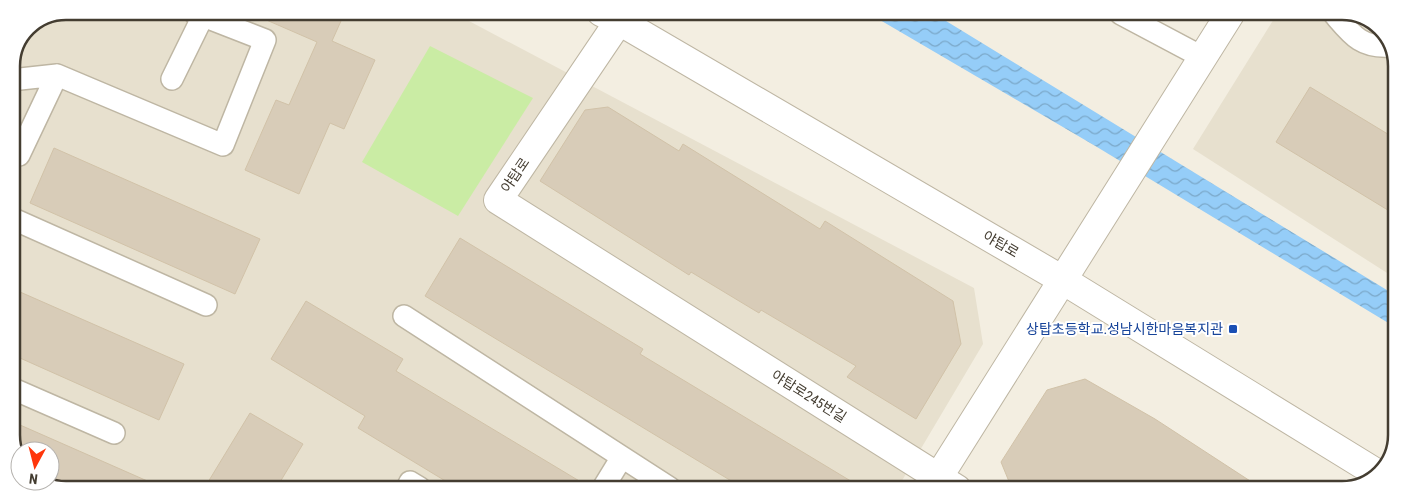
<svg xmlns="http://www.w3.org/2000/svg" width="1408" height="501" viewBox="0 0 1408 501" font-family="'Roboto Condensed','Noto Sans KR',sans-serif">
<defs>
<pattern id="water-waves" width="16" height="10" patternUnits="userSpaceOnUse" patternTransform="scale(1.25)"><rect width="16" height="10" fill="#95cdf8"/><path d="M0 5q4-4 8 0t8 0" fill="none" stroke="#7ba8c9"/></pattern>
</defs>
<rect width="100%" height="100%" fill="#f3eee1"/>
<path fill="#e7e0ce" d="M 66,11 L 452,12 L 974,288 L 983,344 L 897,489 L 49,487 L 40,481 L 50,481 L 50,451 L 20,451 L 20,461 L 11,439 L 11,63 L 28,27 Z
M 1277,14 L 1359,14 L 1385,32 L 1397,62 L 1395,278 L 1193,149 Z"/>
<path fill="#caeca4" d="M 430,46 L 533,98 L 458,216 L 362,162 Z"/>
<path fill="url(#water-waves)" d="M 868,13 L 933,13 L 1395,295 L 1395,327 L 1097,147 Z"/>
<path fill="#d8ccb8" stroke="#d1c2a8" d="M 248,12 L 345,12 L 332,41 L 375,60 L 344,129 L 330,123 L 299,194 L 245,170 L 276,100 L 289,105 L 317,42 Z
M 1310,87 L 1396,139 L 1396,215 L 1276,142 Z
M 608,107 L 679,151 L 683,144 L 820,229 L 825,221 L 953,301 L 961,344 L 916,419 L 847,377 L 856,366 L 761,310 L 759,313 L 691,272 L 689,275 L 540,181 L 585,110 Z
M 54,148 L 260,239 L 235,294 L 30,203 Z
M 460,238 L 643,349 L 640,354 L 864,489 L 743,488 L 425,296 Z
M 11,288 L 184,364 L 159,420 L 11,354 Z
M 306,301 L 403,359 L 396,371 L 591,488 L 457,488 L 358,428 L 365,416 L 271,359 Z
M 1085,379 L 1155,419 L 1264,490 L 1019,489 L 1010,484 L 1001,462 L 1047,390 Z
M 250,413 L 303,444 L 277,487 L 205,487 Z
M 11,421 L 161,487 L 49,487 L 40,481 L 50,481 L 50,451 L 20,451 L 20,461 L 11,439 Z"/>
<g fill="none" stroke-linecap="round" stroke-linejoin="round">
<g stroke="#beb6a3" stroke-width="24">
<path id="service" d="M 1121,14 L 1202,57
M 1334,14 C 1352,35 1361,48 1390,46
M 172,79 L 203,16
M 11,80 L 57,75 L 223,145 L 265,40 L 193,12
M 19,155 L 57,75
M 11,218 L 206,305
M 404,316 L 622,457 L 603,488
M 11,388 L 114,433
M 622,457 L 670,488
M 407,488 L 410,482 L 420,488"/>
</g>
<g stroke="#beb6a3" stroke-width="30">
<path id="minor" d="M 601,12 L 619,21 L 1061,279 L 1378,474
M 619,21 L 498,200 L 957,489
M 931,489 L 1230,14"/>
</g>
<use href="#service" stroke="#fff" stroke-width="21"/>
<use href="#minor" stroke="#fff" stroke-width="28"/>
</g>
<rect fill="#1a4fb4" stroke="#fff" stroke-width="2" x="1228" y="324" width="10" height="10" rx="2.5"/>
<g text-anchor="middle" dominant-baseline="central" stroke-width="4" stroke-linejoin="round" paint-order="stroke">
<g font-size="14" fill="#443d31" stroke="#fff">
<text transform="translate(515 175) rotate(-56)">야탑로</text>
<text transform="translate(1001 244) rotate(30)">야탑로</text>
<text transform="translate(809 396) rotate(32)">야탑로245번길</text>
</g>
<g font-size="14" fill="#164399" stroke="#fff" text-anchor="end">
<text x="1223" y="329">상탑초등학교.성남시한마음복지관</text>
</g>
</g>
<path d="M0 0H1408V501H0ZM66 20H1342A46 46 0 0 1 1388 66V435A46 46 0 0 1 1342 481H66A46 46 0 0 1 20 435V66A46 46 0 0 1 66 20Z" fill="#fff" fill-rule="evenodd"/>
<path fill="none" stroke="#443d31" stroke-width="2.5" d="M66 20H1342A46 46 0 0 1 1388 66V435A46 46 0 0 1 1342 481H66A46 46 0 0 1 20 435V66A46 46 0 0 1 66 20Z"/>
<g transform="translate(35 466) rotate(187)"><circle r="24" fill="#ffffff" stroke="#b4b1ad"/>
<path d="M0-4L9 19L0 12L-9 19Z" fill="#ff360b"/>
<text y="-8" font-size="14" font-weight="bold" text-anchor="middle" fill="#443d31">N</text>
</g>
</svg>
